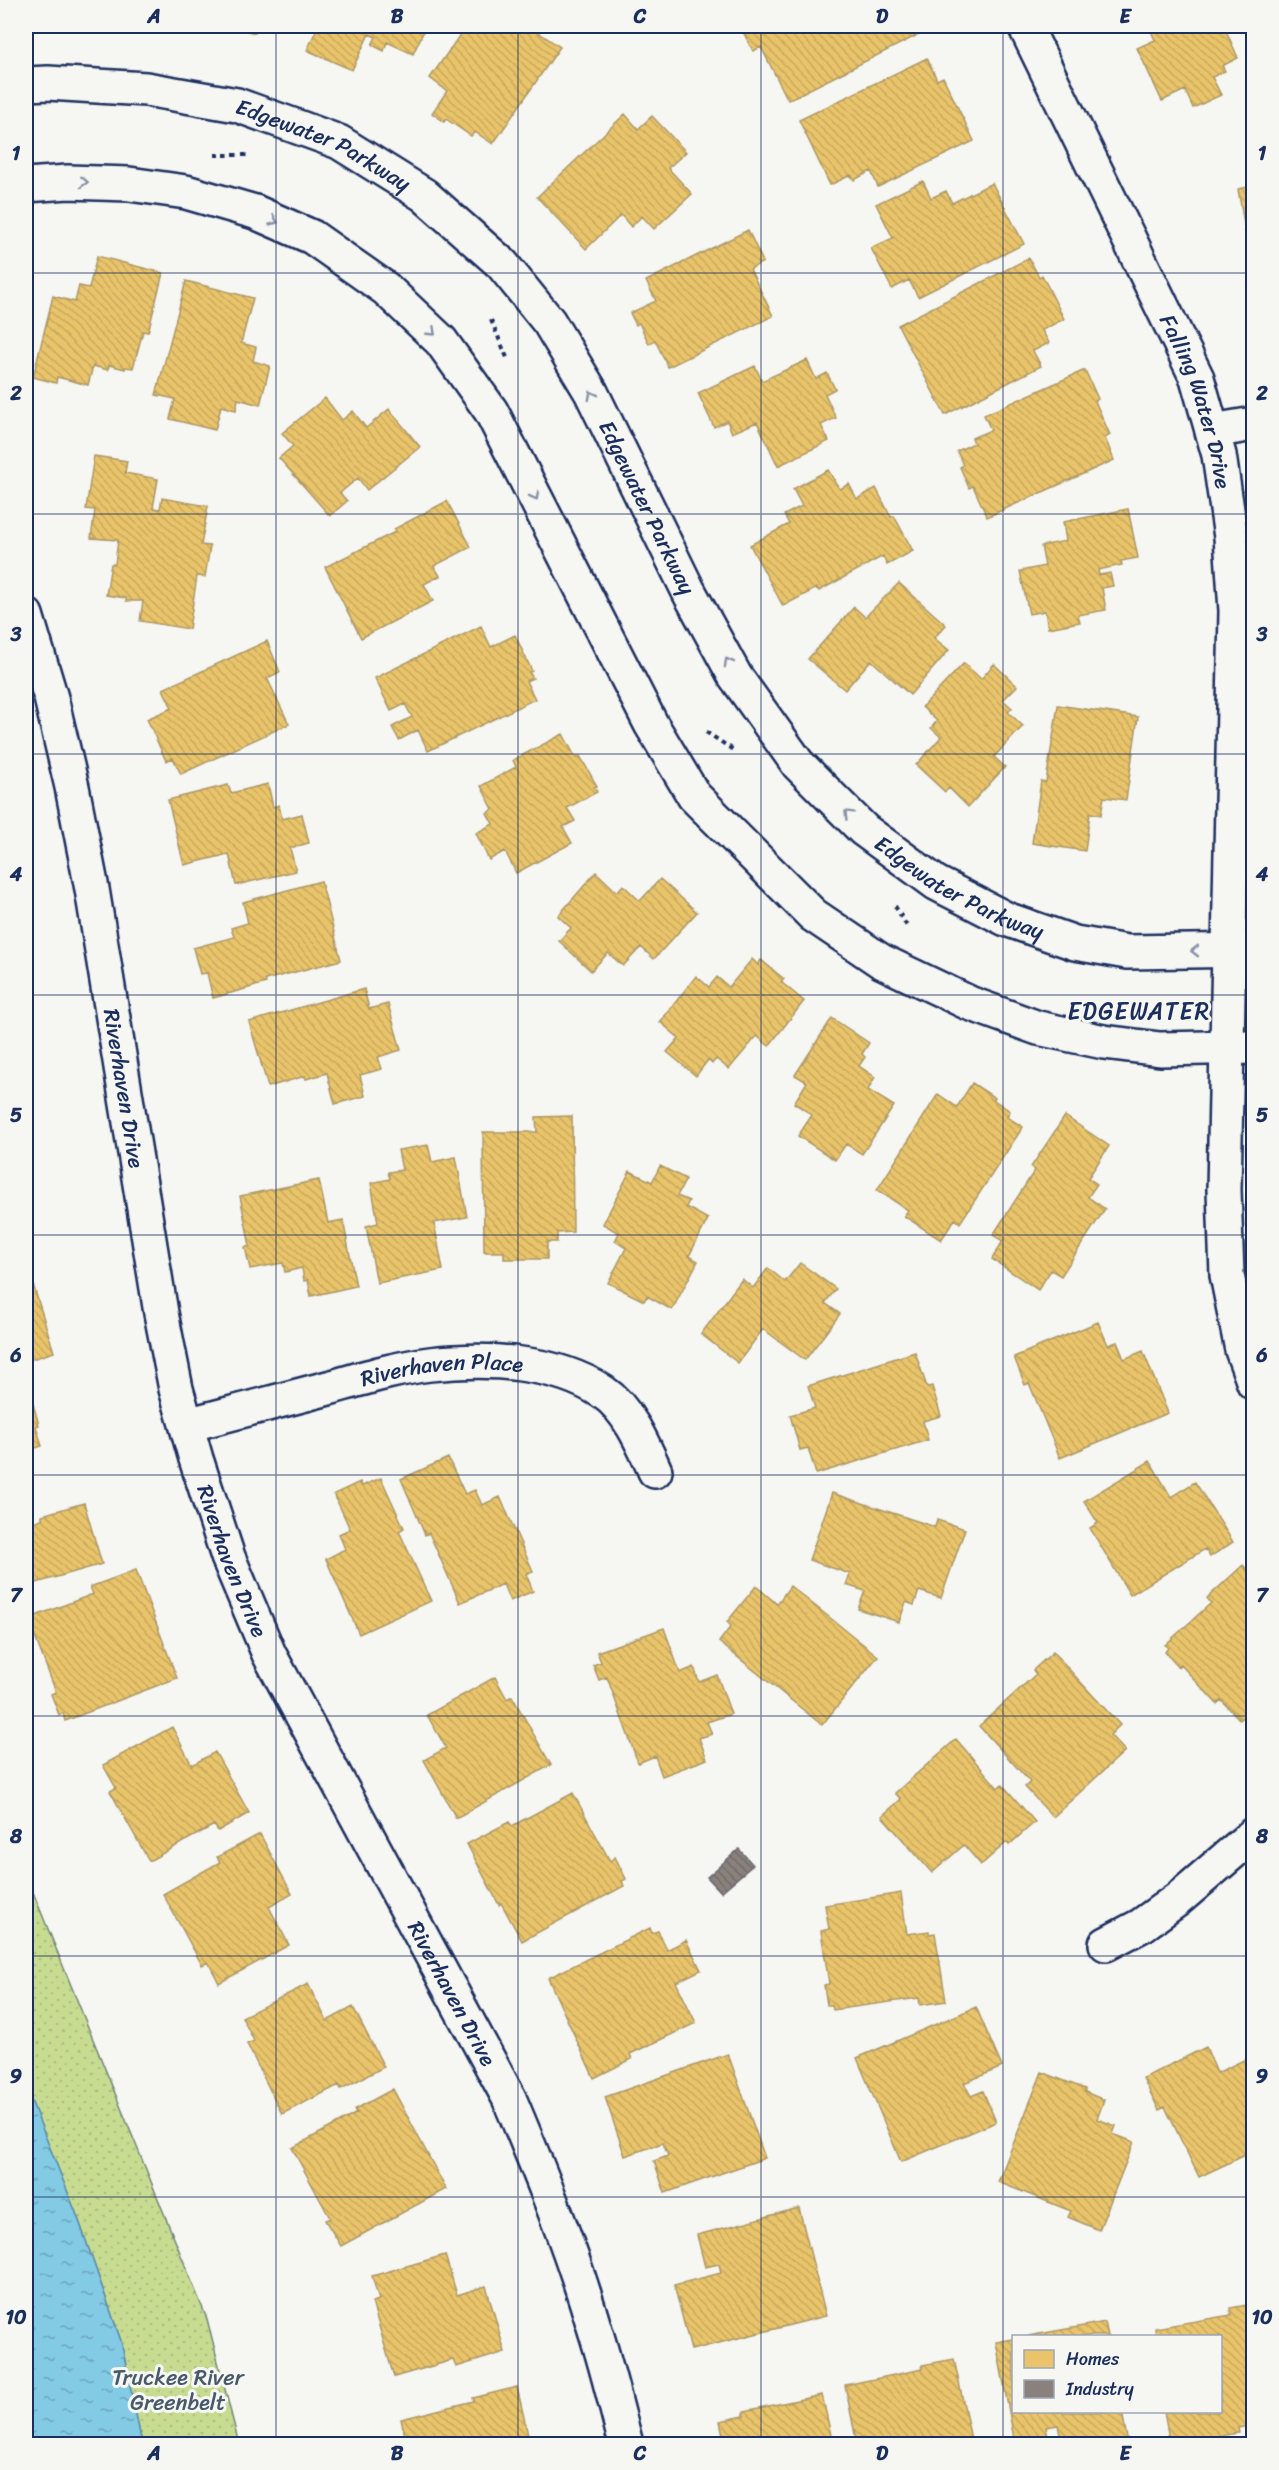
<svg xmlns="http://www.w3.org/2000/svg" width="1279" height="2470" viewBox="0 0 1279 2470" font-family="Sriracha,sans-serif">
<defs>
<pattern id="park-dots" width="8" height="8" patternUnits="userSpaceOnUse" patternTransform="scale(1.5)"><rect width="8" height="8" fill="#c8dc91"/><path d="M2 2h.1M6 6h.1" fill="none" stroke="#abbd7f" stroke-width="1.8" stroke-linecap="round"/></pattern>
<pattern id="water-ripples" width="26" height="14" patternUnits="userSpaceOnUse" patternTransform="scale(1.5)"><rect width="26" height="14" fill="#83cae4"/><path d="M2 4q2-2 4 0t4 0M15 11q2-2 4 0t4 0" fill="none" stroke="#6aa4bc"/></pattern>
<pattern id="homes-back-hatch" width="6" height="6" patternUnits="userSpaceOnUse" patternTransform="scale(1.5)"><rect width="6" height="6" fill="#e9c46a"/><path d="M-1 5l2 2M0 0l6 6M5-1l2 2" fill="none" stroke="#c7a95e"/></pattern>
<pattern id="industry-back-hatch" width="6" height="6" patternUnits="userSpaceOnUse" patternTransform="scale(1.5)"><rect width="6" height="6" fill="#8a817c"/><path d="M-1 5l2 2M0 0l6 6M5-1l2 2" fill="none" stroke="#706a69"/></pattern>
</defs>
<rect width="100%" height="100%" fill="#f6f6f2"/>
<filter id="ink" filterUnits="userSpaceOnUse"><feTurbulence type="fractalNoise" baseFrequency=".0167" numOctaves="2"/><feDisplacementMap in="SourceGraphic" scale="12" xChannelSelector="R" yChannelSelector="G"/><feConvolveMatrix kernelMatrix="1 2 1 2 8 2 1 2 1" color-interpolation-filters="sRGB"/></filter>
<g filter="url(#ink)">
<path fill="url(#park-dots)" stroke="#728678" stroke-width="1.5" d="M 26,1875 L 207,2319 L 239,2444 L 142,2444 L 121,2341 L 78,2218 L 26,2088 Z"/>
<path fill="url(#water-ripples)" stroke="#598cae" stroke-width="1.5" d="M 26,2088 L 78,2218 L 121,2341 L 142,2444 L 26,2444 Z"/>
<path fill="url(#homes-back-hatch)" stroke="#ab9766" stroke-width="1.5" d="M 231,26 L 258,26 L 255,33 Z
M 318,26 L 426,26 L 413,54 L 387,42 L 384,51 L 372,45 L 376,37 L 369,34 L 352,70 L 307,50 Z
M 466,26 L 529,26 L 560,47 L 493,144 L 475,132 L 471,136 L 446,119 L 444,122 L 432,113 L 447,91 L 430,78 Z
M 740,26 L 914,26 L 918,35 L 788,100 L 761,47 L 753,51 Z
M 1158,26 L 1224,26 L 1238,58 L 1222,66 L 1225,71 L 1212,77 L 1221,95 L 1193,108 L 1185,90 L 1162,101 L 1137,48 L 1155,40 L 1150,29 Z
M 927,58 L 937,80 L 943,77 L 974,141 L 878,187 L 871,171 L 854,180 L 851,175 L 830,185 L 799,120 Z
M 625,114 L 638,129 L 652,116 L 686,152 L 668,168 L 692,194 L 654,229 L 642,216 L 631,227 L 621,215 L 586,249 L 537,197 Z
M 923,181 L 931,198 L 946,191 L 952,203 L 992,183 L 1024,244 L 918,297 L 909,280 L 892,289 L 871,248 L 893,238 L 876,204 Z
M 1254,186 L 1254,282 L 1238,189 Z
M 748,230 L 763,262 L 750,269 L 773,316 L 668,367 L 655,340 L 649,344 L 639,323 L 636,325 L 630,313 L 656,301 L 646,281 Z
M 97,256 L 163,273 L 148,332 L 143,331 L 133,368 L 125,367 L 125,369 L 109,365 L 108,370 L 93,366 L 88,385 L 57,377 L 56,383 L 33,377 L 53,296 L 75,302 L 79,286 L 89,288 Z
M 1029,258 L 1039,277 L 1042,275 L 1064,319 L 1042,330 L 1049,343 L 1033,351 L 1041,366 L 945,415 L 898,325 Z
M 186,281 L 253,298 L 241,343 L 256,347 L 253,361 L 270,366 L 260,405 L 238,399 L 236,410 L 221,406 L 215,430 L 170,419 L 175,399 L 156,395 Z
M 807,360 L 816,379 L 827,373 L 835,389 L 825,394 L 836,418 L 821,425 L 829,441 L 778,466 L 757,422 L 732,433 L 727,421 L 714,427 L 698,393 L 755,366 L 762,381 Z
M 1085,370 L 1098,399 L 1095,401 L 1110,435 L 1105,438 L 1114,460 L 987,517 L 973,486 L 969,488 L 960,467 L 963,465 L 957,451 L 974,443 L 972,438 L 991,430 L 984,415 Z
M 325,398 L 342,420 L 353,411 L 366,428 L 389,409 L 420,447 L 367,490 L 358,478 L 340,493 L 347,501 L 330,516 L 279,458 L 293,446 L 282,433 Z
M 94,456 L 127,461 L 125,473 L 158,479 L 153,508 L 160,509 L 162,498 L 208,506 L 201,545 L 210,546 L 205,577 L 197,576 L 189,629 L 140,621 L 143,601 L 126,601 L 126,598 L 106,595 L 111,564 L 115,564 L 118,540 L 91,538 L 95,510 L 86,509 Z
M 828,470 L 840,489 L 849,484 L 857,499 L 876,488 L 891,517 L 894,516 L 913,551 L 887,565 L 883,556 L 819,591 L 817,588 L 783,606 L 750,545 L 789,524 L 784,515 L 802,506 L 793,489 Z
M 447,501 L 471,547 L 434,566 L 440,576 L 424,584 L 433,601 L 361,638 L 325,567 L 395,532 L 394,529 Z
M 1128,509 L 1138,558 L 1121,561 L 1122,565 L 1098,570 L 1099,575 L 1110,573 L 1113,586 L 1102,588 L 1106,610 L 1078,615 L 1080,622 L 1048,628 L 1045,611 L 1029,614 L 1020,571 L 1045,566 L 1041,546 L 1066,541 L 1063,522 Z
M 899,583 L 946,625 L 934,638 L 949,650 L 910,695 L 871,660 L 845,690 L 808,659 L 854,607 L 865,617 Z
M 481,626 L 491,647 L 515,635 L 532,671 L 529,672 L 533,678 L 526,681 L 535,699 L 428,751 L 418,730 L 399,740 L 392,727 L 412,717 L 405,704 L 391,711 L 375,678 Z
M 267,641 L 280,672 L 267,678 L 289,724 L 181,774 L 173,758 L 166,761 L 147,719 L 172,708 L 163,689 Z
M 964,663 L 981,679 L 994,664 L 1017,686 L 1003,700 L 1012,708 L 1008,712 L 1023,726 L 994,757 L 1005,767 L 968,807 L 949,788 L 945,792 L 916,765 L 941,737 L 931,728 L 937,721 L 922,707 Z
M 1058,705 L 1138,717 L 1126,800 L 1104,797 L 1101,815 L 1090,813 L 1085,851 L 1032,843 L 1041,781 L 1046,782 Z
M 563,734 L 576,758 L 580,756 L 597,786 L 594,787 L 597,792 L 567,808 L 575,821 L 563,827 L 572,843 L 516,873 L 505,851 L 489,860 L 476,833 L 493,824 L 487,813 L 493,809 L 481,786 L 516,767 L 513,760 Z
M 268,784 L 273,807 L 279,805 L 282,819 L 302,814 L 309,843 L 290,848 L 296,871 L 236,885 L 229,854 L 184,865 L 168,800 L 228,785 L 231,793 Z
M 596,872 L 617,892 L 623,885 L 640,901 L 660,879 L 697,912 L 654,959 L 641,947 L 623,966 L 608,953 L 591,971 L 559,941 L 571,928 L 558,916 Z
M 321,881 L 341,960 L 265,980 L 266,983 L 213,998 L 207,973 L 200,974 L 193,948 L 234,937 L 231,928 L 248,923 L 243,902 Z
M 752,959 L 758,965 L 761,960 L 784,979 L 781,982 L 804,1001 L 769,1046 L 757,1036 L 729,1069 L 716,1059 L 712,1064 L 708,1060 L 696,1076 L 667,1052 L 679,1038 L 660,1022 L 696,976 L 709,987 L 717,977 L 729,987 Z
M 364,989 L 369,1009 L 388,1004 L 401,1050 L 378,1057 L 382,1069 L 360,1075 L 365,1096 L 335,1104 L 327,1073 L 306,1079 L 305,1076 L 268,1087 L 249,1022 Z
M 832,1018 L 869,1043 L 862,1054 L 865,1057 L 859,1066 L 875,1077 L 868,1090 L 894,1106 L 862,1154 L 846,1144 L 835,1160 L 798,1136 L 812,1115 L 794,1103 L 807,1082 L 795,1075 Z
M 972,1083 L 995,1098 L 994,1100 L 1010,1111 L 1007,1117 L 1023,1127 L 960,1223 L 955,1219 L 941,1240 L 904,1216 L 908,1210 L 877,1190 L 938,1094 L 957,1107 Z
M 572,1116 L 573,1232 L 557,1233 L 557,1242 L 547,1242 L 547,1259 L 504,1259 L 504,1252 L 484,1252 L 483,1132 L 537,1132 L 536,1117 Z
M 1065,1116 L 1109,1146 L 1088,1178 L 1097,1184 L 1088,1197 L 1105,1209 L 1061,1276 L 1051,1270 L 1038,1290 L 992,1259 L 1003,1241 L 993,1235 L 1035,1170 L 1031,1167 Z
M 428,1145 L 432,1162 L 456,1157 L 467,1217 L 434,1223 L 443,1270 L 377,1283 L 366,1226 L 378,1223 L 371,1183 L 390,1179 L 388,1172 L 402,1170 L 398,1150 Z
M 660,1166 L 686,1179 L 677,1196 L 689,1201 L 686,1207 L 708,1219 L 689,1256 L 698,1261 L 672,1310 L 647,1296 L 644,1301 L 608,1283 L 626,1248 L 615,1241 L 619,1233 L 603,1224 L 630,1171 L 652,1182 Z
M 319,1180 L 328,1223 L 343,1220 L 356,1286 L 311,1296 L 308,1280 L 304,1281 L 302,1268 L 285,1272 L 283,1263 L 250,1269 L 245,1247 L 250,1246 L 240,1196 Z
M 800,1263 L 836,1289 L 825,1303 L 840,1314 L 805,1360 L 763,1329 L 738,1363 L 701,1334 L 742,1279 L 753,1288 L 768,1268 L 785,1282 Z
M 26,1268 L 28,1268 L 54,1352 L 26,1361 Z
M 1098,1322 L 1108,1345 L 1117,1342 L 1124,1359 L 1143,1351 L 1168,1413 L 1060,1458 L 1029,1383 L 1025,1385 L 1014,1357 Z
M 915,1352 L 927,1387 L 932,1386 L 941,1416 L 923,1421 L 928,1440 L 816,1474 L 808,1448 L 800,1450 L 790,1415 L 815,1408 L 808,1386 Z
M 28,1386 L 39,1425 L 36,1426 L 42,1446 L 26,1451 L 26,1387 Z
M 448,1458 L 465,1494 L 475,1490 L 482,1505 L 500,1497 L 533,1571 L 526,1574 L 533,1591 L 510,1601 L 503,1584 L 460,1603 L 429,1533 L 425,1535 L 401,1479 Z
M 1150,1461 L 1171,1497 L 1195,1482 L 1233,1542 L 1210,1557 L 1205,1549 L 1130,1595 L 1090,1528 L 1098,1523 L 1084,1501 Z
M 381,1478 L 404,1528 L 399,1531 L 431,1601 L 359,1634 L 326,1559 L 345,1549 L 339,1534 L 350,1529 L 334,1494 L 360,1482 L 362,1486 Z
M 832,1493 L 935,1527 L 937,1520 L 965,1529 L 941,1598 L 919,1591 L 914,1605 L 906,1602 L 899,1622 L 858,1609 L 865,1591 L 846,1585 L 850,1574 L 809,1560 Z
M 84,1503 L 102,1564 L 26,1586 L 26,1524 L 42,1519 L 42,1515 Z
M 1243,1565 L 1254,1577 L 1254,1707 L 1240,1720 L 1221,1700 L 1217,1704 L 1180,1664 L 1178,1667 L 1165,1652 L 1168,1648 L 1165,1645 L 1211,1603 L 1207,1598 Z
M 136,1570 L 177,1678 L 65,1721 L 63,1713 L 59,1715 L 51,1694 L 56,1692 L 28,1619 L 93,1594 L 90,1587 Z
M 756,1586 L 777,1604 L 790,1586 L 878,1656 L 822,1725 L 719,1642 L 731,1626 L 727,1622 Z
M 664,1628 L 680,1673 L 694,1667 L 699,1682 L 717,1675 L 731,1714 L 707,1722 L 712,1734 L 699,1738 L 707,1759 L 662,1776 L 655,1756 L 638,1763 L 607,1677 L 599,1680 L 593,1665 L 601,1662 L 597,1652 Z
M 1053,1652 L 1120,1725 L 1110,1735 L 1125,1751 L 1053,1817 L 1025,1787 L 1030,1782 L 979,1726 L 1036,1674 L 1033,1670 Z
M 495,1677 L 507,1699 L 512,1696 L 551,1765 L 456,1818 L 424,1760 L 446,1748 L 427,1715 Z
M 172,1727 L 192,1765 L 215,1752 L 249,1813 L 218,1831 L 214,1825 L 149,1861 L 110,1791 L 116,1788 L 103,1765 Z
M 956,1739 L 998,1788 L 1002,1784 L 1035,1822 L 1009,1845 L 1007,1842 L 981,1865 L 964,1845 L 932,1873 L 882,1816 L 901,1799 L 895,1793 Z
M 573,1793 L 610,1861 L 615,1857 L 626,1879 L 622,1881 L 624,1886 L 522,1941 L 501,1903 L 499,1905 L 467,1844 L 509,1822 L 512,1826 Z
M 260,1834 L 292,1894 L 269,1907 L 289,1945 L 219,1983 L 208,1962 L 202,1965 L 163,1894 L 220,1862 L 217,1857 Z
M 901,1893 L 907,1934 L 929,1931 L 929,1934 L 935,1933 L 946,2001 L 920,2005 L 919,1998 L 833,2010 L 832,2005 L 827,2005 L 824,1985 L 829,1984 L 821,1931 L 829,1929 L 825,1905 Z
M 650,1928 L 652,1933 L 658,1931 L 667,1950 L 686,1940 L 701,1970 L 676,1982 L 696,2023 L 630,2054 L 632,2059 L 594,2078 L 548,1978 Z
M 308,1984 L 327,2021 L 353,2007 L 384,2067 L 341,2089 L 339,2085 L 282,2114 L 247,2044 L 254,2041 L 242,2017 Z
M 976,2007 L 1002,2067 L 964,2083 L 971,2096 L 983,2091 L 996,2122 L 901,2162 L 857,2058 Z
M 1206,2047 L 1217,2073 L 1254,2055 L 1254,2151 L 1199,2177 L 1165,2107 L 1159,2110 L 1143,2078 Z
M 728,2054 L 765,2158 L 665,2193 L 654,2161 L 668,2156 L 663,2143 L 625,2156 L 605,2097 Z
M 1042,2072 L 1085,2089 L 1085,2092 L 1104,2100 L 1097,2119 L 1116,2126 L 1113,2134 L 1134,2142 L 1099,2230 L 1068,2217 L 1071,2211 L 998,2182 Z
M 393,2089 L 446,2189 L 341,2246 L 325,2220 L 330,2218 L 292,2148 L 357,2113 L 354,2110 Z
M 799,2208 L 826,2316 L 691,2350 L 674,2285 L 721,2273 L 719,2264 L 705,2267 L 697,2235 Z
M 445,2255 L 457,2295 L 486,2286 L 505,2352 L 456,2367 L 453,2360 L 394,2377 L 372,2302 L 379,2300 L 372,2276 Z
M 1253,2304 L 1254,2425 L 1238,2428 L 1239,2433 L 1170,2444 L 1164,2412 L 1220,2412 L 1220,2336 L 1156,2336 L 1155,2328 L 1231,2315 L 1230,2308 Z
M 1105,2322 L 1108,2336 L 1028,2336 Z
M 1014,2339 L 1014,2412 L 1122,2412 L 1128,2444 L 1062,2444 L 1058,2425 L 1046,2427 L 1049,2440 L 1015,2444 L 996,2342 Z
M 954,2359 L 972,2444 L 857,2444 L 845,2385 L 923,2369 L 922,2365 Z
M 517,2387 L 530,2444 L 407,2444 L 401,2419 L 474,2401 L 473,2398 Z
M 822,2395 L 833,2444 L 725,2444 L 720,2421 L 744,2416 L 744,2411 Z"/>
<path fill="url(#industry-back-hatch)" stroke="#696873" stroke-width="1.5" d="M 739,1849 L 753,1865 L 721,1892 L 707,1877 Z"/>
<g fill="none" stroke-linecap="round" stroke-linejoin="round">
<g stroke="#1b2f5e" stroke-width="38">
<g id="street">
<path id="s1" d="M 1025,26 L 1197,378 L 1219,455 L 1231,537 L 1236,611 L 1224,1190 L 1227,1275 L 1242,1350 L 1254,1383"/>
<path id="s2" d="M 26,84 L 48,83 L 146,89 L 237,105 L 339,142 L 424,195 L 502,264 L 549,322 L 591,392 L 689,592 L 735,676 L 798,764 L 864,830 L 936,883 L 1006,919 L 1075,943 L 1127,952 L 1254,950"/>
<path d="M 26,185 L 68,182 L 129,184 L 186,192 L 255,212 L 312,237 L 386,289 L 441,341 L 491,411 L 651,724 L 694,796 L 813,915 L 881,961 L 969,1003 L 1038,1028 L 1104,1042 L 1160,1049 L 1254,1047"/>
<path d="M 1212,431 L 1254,424"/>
<path id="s3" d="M 26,615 L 51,698 L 72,787 L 92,889 L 161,1313 L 176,1389 L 196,1459 L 228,1557 L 269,1654 L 509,2098 C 541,2174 572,2251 595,2330 C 607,2367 616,2406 626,2444"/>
<path id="s4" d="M 187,1425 C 235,1412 284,1400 332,1387 C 364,1378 397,1368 430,1364 C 485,1358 555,1360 603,1392 C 628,1409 643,1444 655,1471"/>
<path d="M 1106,1944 L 1142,1925 L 1178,1899 L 1254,1834"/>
</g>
</g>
<path stroke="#1b2f5e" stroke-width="4" stroke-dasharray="4.5 4.5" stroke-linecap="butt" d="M 215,155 L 249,155
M 491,320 L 508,360
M 706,732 L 735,751
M 895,906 L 908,928"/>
<use href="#street" stroke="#f6f6f2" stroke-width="33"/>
</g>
<defs><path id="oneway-chevron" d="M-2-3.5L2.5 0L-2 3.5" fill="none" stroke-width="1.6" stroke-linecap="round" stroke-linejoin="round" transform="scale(1.5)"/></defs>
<g stroke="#8892a8">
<use href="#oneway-chevron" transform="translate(84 182) rotate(2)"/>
<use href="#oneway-chevron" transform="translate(274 221) rotate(24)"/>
<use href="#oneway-chevron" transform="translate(432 332) rotate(43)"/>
<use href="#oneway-chevron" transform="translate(592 395) rotate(-118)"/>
<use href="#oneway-chevron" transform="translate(535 496) rotate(62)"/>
<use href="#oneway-chevron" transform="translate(728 662) rotate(-119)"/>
<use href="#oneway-chevron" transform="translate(848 814) rotate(-135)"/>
<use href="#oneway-chevron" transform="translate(1195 951) rotate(180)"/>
</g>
</g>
<path fill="none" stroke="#1b2f5e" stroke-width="1.5" stroke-opacity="0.55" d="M 276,26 L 276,2444M 518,26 L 518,2444M 761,26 L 761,2444M 1003,26 L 1003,2444M 26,273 L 1254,273M 26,514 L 1254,514M 26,754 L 1254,754M 26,995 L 1254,995M 26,1235 L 1254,1235M 26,1475 L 1254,1475M 26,1716 L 1254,1716M 26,1956 L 1254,1956M 26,2197 L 1254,2197"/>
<g text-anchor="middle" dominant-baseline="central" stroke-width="6" stroke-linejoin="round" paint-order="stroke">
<g font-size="22" fill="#1b2f5e" stroke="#f6f6f2">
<text stroke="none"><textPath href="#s2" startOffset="308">Edgewater Parkway</textPath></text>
<text stroke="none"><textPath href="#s1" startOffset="414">Falling Water Drive</textPath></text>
<text stroke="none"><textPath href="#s2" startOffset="810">Edgewater Parkway</textPath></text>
<text stroke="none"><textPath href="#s2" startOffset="1314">Edgewater Parkway</textPath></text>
<text stroke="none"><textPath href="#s3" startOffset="484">Riverhaven Drive</textPath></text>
<text stroke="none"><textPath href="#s4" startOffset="262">Riverhaven Place</textPath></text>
<text stroke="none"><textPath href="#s3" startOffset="970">Riverhaven Drive</textPath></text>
<text stroke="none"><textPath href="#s3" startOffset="1456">Riverhaven Drive</textPath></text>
</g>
<g font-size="22" fill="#465a6b" stroke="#f6f6f2">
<text x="178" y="2377">Truckee River<tspan x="178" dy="25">Greenbelt</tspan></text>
</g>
<g font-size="24" letter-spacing="1.5" fill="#1b2f5e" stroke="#f6f6f2">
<text x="1139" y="1011">EDGEWATER</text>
</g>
</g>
<rect width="1279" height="2470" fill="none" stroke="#f6f6f2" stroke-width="66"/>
<rect x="1012" y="2335" width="210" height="78" fill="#f6f6f2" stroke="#9ea6b7" stroke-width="1.5"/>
<rect x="1024" y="2350" width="30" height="18" fill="#e9c46a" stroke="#9ea6b7" stroke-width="1.5"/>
<text x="1066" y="2365" font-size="18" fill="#1b2f5e">Homes</text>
<rect x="1024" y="2380" width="30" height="18" fill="#8a817c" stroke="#9ea6b7" stroke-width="1.5"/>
<text x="1066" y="2395" font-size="18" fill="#1b2f5e">Industry</text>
<rect x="33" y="33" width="1213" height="2404" fill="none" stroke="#1b2f5e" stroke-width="2"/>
<g font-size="20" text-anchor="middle" font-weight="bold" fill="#1b2f5e">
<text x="154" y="23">A</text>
<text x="397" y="23">B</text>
<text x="640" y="23">C</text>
<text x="882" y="23">D</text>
<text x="1125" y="23">E</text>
<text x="16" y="160">1</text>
<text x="1262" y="160">1</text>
<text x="16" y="400">2</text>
<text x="1262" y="400">2</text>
<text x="16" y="641">3</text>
<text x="1262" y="641">3</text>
<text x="16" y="881">4</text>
<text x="1262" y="881">4</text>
<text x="16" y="1122">5</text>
<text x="1262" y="1122">5</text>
<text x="16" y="1362">6</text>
<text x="1262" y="1362">6</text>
<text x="16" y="1602">7</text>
<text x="1262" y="1602">7</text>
<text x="16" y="1843">8</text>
<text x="1262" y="1843">8</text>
<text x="16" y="2083">9</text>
<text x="1262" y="2083">9</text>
<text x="16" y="2324">10</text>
<text x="1262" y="2324">10</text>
<text x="154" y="2460">A</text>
<text x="397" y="2460">B</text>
<text x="640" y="2460">C</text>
<text x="882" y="2460">D</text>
<text x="1125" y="2460">E</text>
</g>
</svg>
